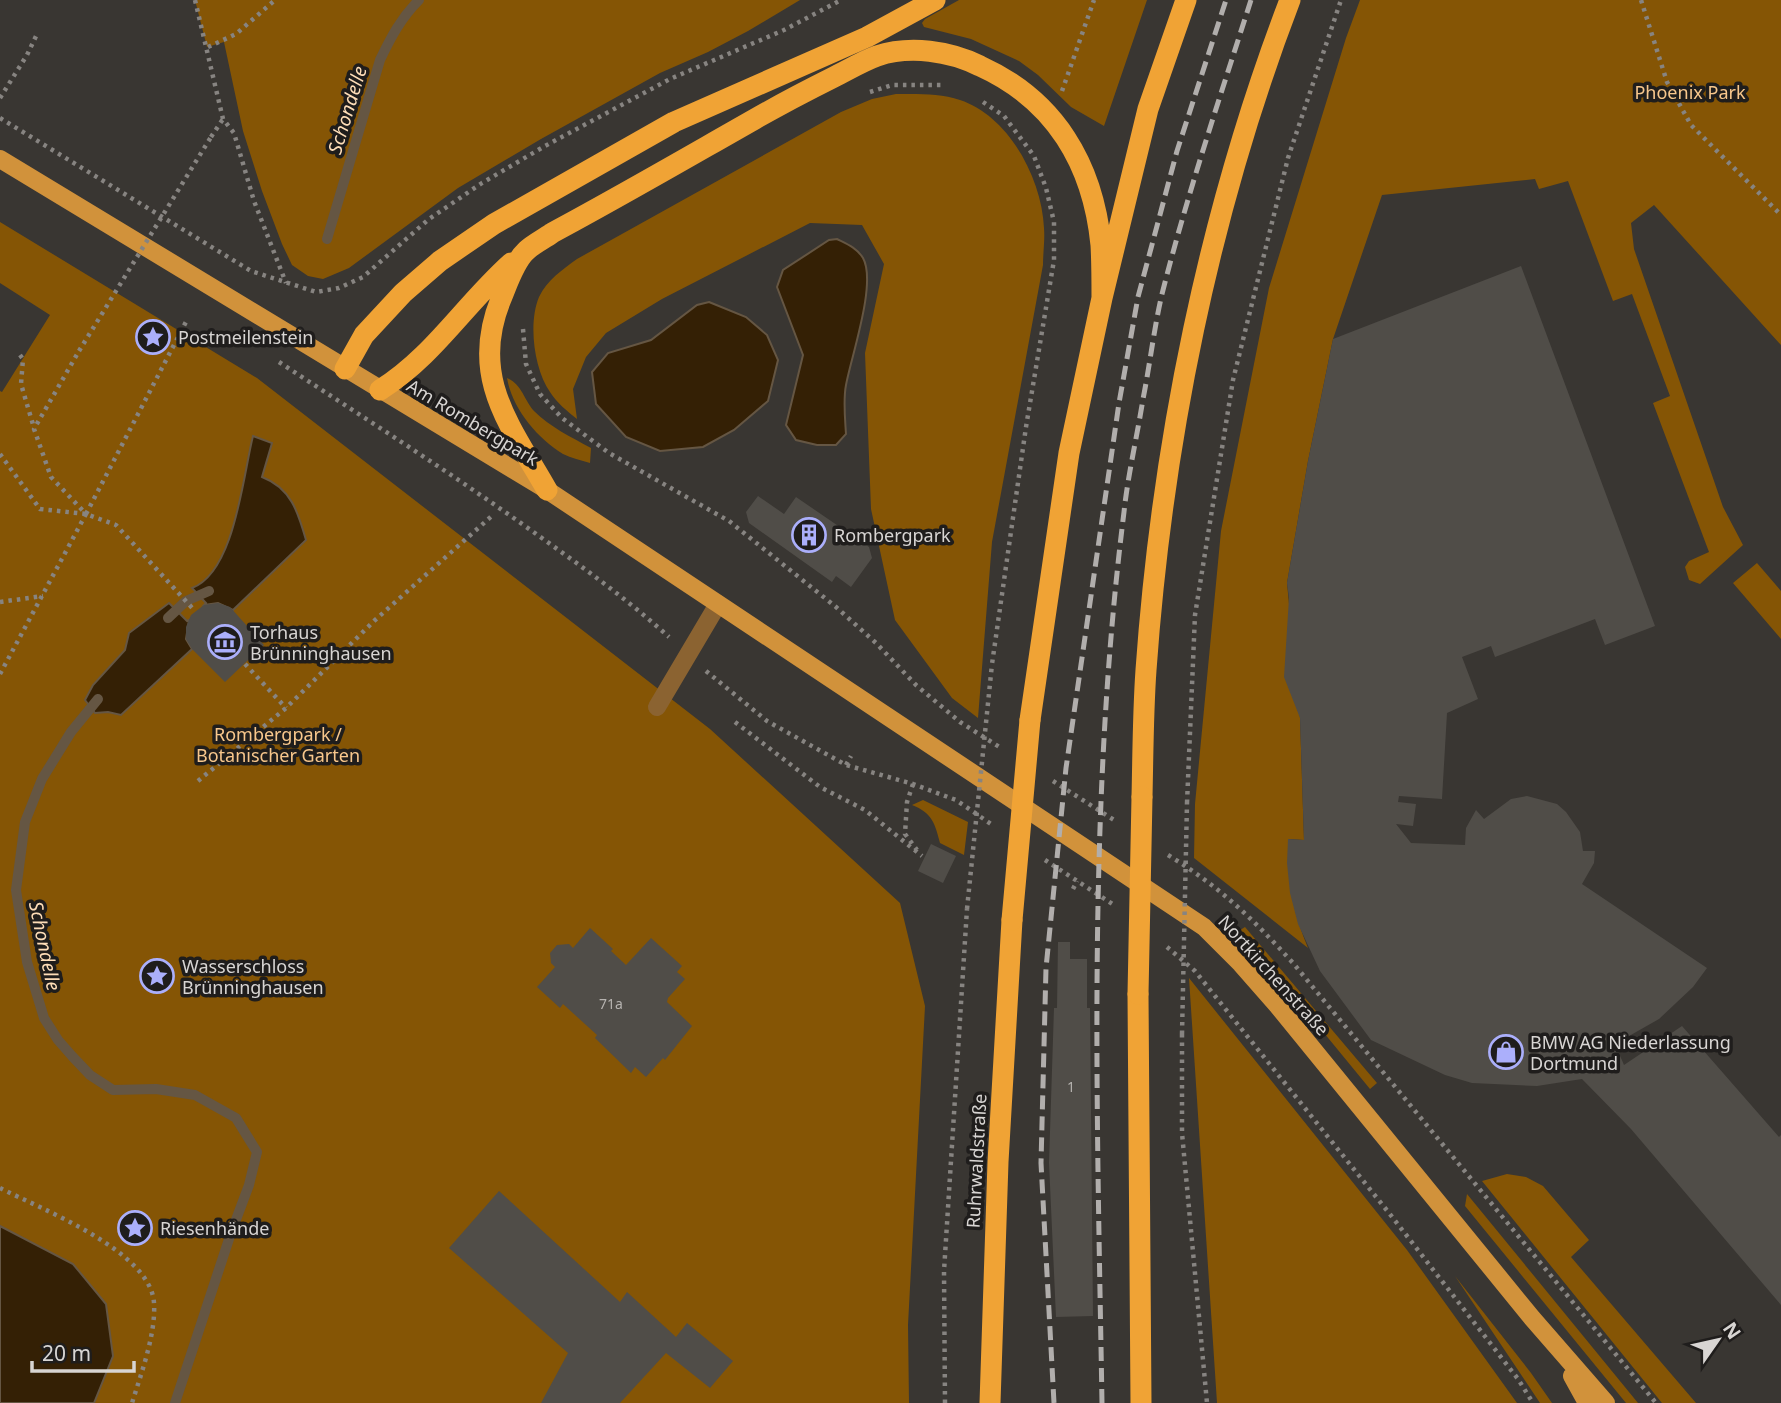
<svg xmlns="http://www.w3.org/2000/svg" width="1781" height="1403" viewBox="0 0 1781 1403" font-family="'Noto Sans',sans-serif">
<rect width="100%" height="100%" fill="#393632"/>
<path fill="#855505" d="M 195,0 L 800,0 L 748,31 L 708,52 L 660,73 L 541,139 L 458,188 L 349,268 L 323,279 L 308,276 L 292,265 L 282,244 L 262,191 L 243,131 L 224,42 L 207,47 Z
M 959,0 L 1147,0 L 1104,126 L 1071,107 L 1038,75 L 1019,61 L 971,39 L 924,27 L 922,23 L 925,19 Z
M 1360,0 L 1781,0 L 1781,345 L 1654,205 L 1631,223 L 1634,249 L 1723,507 L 1743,545 L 1700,584 L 1689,580 L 1685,567 L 1689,561 L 1709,552 L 1653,403 L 1670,396 L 1632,294 L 1613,301 L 1568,181 L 1539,189 L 1535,179 L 1382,195 L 1333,339 L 1308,461 L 1287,583 L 1300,718 L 1304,840 L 1289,839 C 1286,878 1293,912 1308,948 L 1194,858 L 1195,804 L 1221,531 L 1269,288 L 1346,38 Z
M 896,94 C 917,94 940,93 960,100 C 1009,116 1042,179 1044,228 C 1045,240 1043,253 1043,265 L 992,542 L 978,718 L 952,698 L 895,620 L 871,509 L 865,353 L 884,264 L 862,225 L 810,223 L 662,299 L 606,333 L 586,357 L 573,389 L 577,419 C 567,411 557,403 550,392 C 534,369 528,323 539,297 C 547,280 562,270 577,259 L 841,112 L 872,99 Z
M 0,222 L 257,378 L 710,729 L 900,903 L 925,1006 L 908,1325 L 909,1403 L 0,1403 L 0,391 L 2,392 L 50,315 L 0,283 Z
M 507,378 C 522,384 524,400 534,411 C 550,427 571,437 591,448 L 590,463 C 581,460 571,458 563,454 C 537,438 512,408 507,378 Z
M 1757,563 L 1781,591 L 1781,639 L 1733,583 Z
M 923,800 L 968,822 L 964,855 L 940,843 C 935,823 932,813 912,805 Z
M 1245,927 L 1377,1083 L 1370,1089 L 1274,972 L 1237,932 Z
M 1189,978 L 1407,1250 L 1517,1403 L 1217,1403 Z
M 1507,1174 L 1526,1177 L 1543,1186 L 1589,1240 L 1571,1257 L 1696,1403 L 1662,1403 L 1482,1181 Z
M 1467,1194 L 1638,1403 L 1626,1403 L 1465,1206 Z
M 1455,1276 L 1531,1373 L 1552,1403 L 1540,1403 Z"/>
<path fill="#342005" stroke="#655643" stroke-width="2" d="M 837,239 C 847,244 857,248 863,258 C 877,283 851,357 846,385 C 843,400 845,418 846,434 L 836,445 L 817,445 L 796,440 L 786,425 L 803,355 L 777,287 L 783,270 L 829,240 Z
M 709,302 L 746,317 L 767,335 L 778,360 L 768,401 L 734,430 L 703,447 L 660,451 L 626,437 L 596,404 L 592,372 L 608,353 L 651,340 L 697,305 Z
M 253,436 L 272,443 L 262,477 C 291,488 298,512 306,540 L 233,610 L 218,603 L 204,605 L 206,603 L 192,588 C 235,572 243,475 253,436 Z
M 169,603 L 187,621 L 189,620 L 186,639 L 192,649 L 121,715 L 108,712 L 95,713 L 85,700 L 93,685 L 125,650 L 129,633 Z
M 0,1226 L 73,1264 L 106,1304 L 113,1356 L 94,1403 L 0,1403 Z"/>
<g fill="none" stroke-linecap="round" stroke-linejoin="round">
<path stroke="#655643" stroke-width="10" d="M 327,239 L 380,60 C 391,37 401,18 419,0
M 168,618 L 186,601 L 209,591
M 98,699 L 71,732 L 42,779 L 25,822 L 16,890 L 27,962 L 44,1018 L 58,1040 L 72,1056 L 90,1075 L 113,1090 L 156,1089 L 195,1095 L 236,1118 L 257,1152 L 249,1185 L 231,1233 L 175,1403"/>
</g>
<path fill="#504d48" d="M 1521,266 L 1655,626 L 1605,645 L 1595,619 L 1495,657 L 1491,646 L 1462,657 L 1478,699 L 1447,713 L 1442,799 L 1399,796 L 1398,802 L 1416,804 L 1413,826 L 1396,824 L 1411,843 L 1465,845 L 1466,828 L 1476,810 L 1484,819 L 1511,799 L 1527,796 L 1557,804 L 1566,812 L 1580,832 L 1583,851 L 1595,851 L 1594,863 L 1582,884 L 1707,968 L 1693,987 L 1659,1019 L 1615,1044 L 1624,1065 L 1682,1026 L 1779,1137 L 1781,1135 L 1781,1305 L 1631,1129 L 1582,1079 L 1537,1086 L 1472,1083 L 1445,1075 L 1371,1040 L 1320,971 L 1298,924 L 1290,893 L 1287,863 L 1288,839 L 1304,840 L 1300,718 L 1284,677 L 1289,598 L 1287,583 L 1308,461 L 1333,339 Z
M 758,496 L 784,514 L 796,497 L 869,547 L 872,558 L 851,587 L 836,576 L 832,582 L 749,523 L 746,512 Z
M 218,603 L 230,607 L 264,645 L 225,682 L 192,649 L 186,639 L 186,627 L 191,615 L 204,605 Z
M 931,844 L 956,856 L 943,883 L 918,871 Z
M 590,928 L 613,949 L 611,951 L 626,965 L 651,938 L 682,966 L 677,972 L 685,979 L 668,998 L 667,1002 L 692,1026 L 665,1060 L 663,1058 L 646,1077 L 635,1067 L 631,1073 L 595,1038 L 597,1035 L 563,1004 L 560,1008 L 537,987 L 555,967 L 551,963 L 550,953 L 557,945 L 569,944 L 573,948 Z
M 1058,942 L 1070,942 L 1070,959 L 1087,959 L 1087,1008 L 1090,1008 L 1093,1316 L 1056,1317 L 1049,1163 L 1054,1008 L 1057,1008 Z
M 499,1191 L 620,1302 L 627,1292 L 676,1337 L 687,1323 L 733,1361 L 710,1388 L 666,1353 L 620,1403 L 541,1403 L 568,1353 L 449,1248 Z"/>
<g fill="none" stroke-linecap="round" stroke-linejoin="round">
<path stroke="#878481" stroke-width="4.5" stroke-dasharray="3.5 5" stroke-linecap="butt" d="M 195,0 L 223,119 L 234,133 L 254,201 L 286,283
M 1641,0 L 1667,82 L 1691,125 L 1781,215
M 208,47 L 236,34 L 275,0
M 1062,91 L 1094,0
M 870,92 L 892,85 L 945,85
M 0,98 L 27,55 L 38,32
M 983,102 L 1004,116 L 1034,156 L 1046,188 L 1054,222 L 1054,260 L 1026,427 L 992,664
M 0,118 L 251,271 L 316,292 L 339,288 L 363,277 L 429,219 L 482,183 L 545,146 L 670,79 L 784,30 L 841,0
M 211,137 L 223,119
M 523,329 L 526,364 L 540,394 L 562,418 L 609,453 L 729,521 L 836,607 L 876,643 L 916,685 L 960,722 L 1001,748
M 20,355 L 23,359 L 21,384 L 34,428
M 279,362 C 366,419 454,475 539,536 C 584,568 628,600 669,637
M 0,454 L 40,509 L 86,514 L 116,525 L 195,611
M 86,514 L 188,318
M 0,602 L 43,596
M 245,664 L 286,708
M 706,671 L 767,721 L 846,765 L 913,784 L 956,800 L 994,826
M 0,674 L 86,514 L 51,477 L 34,429 L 79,351
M 735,722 L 820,787 L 865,810 L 922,856
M 846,765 L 851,756
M 198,781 L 286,708 L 374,621 L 494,514
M 1053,781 L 1114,820
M 913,784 L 907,802 L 905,834 L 917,850
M 1187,803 L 1195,615 L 1233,380 L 1288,158 L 1341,0
M 1168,855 C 1220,887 1252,918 1293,963 L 1656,1403
M 1045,860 L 1114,905
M 1073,889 L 1077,881
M 1167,947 L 1195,971 L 1393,1218 L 1518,1379 L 1533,1403
M 1182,1034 L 1182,1133 L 1207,1403
M 0,1188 C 41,1209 151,1251 154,1303 C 156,1334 141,1374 132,1403
M 945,1403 L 944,1271 L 967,909"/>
<path stroke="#8b6331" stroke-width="18" d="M 657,707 L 718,604"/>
<path stroke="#d1923b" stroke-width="18" d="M 0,159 L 547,490 L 1204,927 L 1241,964 L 1277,1005 L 1532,1318 L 1606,1403
M 1572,1376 L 1587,1403"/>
<path stroke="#f0a335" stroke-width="21" d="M 345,369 L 364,335 L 403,293 L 440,261 L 494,224 L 674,122 L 867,37 L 935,0
M 380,390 C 433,357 465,304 511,263
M 547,490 C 510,425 469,377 501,299 C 507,285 514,262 526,251 C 533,244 544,239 552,233 C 621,196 688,157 755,119 C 781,104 808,90 834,77 C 848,70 863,61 877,56 C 910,45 950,51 980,66 C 1055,100 1093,164 1101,245 C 1102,262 1102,280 1102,298
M 1030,720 L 1069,453 L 1102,298 L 1148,109 L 1186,0
M 1142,797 C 1143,754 1143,712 1146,670 C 1162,444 1209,211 1290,0
M 1138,994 L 1141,1403
M 990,1403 L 998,1162 L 1012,920"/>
<path stroke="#b1aeac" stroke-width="5" stroke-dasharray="14 7" stroke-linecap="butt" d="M 1054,1403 L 1041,1163 L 1046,968 L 1066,768 L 1119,403 L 1138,297 L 1177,151 L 1226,0
M 1102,1403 C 1097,1106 1087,808 1124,512 C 1128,474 1137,437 1143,399 C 1150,364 1154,328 1162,294 C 1187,195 1220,97 1251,0"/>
<path stroke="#878481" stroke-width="4.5" stroke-dasharray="3.5 5" stroke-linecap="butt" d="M 79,351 L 211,137
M 967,909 L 992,664
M 1182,1034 L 1187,803"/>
<path stroke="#f0a335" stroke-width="21" d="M 1012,920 L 1030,720
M 1138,994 L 1142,797"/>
</g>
<defs>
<g id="sight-ring" transform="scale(1.75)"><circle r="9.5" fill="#1f1d1c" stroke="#abaffb" stroke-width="1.5"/><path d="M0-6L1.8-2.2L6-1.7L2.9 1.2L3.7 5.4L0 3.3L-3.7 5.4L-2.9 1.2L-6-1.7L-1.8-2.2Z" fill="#abaffb"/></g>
<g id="building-ring" transform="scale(1.75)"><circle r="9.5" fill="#1f1d1c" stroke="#abaffb" stroke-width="1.5"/><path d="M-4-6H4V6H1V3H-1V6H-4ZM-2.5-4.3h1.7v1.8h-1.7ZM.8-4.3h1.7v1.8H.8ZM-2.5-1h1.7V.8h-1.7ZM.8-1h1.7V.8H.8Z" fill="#abaffb"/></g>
<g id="museum-ring" transform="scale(1.75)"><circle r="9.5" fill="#1f1d1c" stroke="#abaffb" stroke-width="1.5"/><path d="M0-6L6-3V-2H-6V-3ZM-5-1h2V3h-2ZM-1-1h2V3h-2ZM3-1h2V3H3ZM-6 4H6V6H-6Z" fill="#abaffb"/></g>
<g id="shop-ring" transform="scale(1.75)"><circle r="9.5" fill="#1f1d1c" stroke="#abaffb" stroke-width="1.5"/><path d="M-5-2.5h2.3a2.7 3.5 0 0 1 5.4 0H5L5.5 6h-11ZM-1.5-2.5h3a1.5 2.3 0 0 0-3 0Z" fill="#abaffb"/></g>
</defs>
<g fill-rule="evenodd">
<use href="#sight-ring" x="153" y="337"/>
<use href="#building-ring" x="809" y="535"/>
<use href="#museum-ring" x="225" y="642"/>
<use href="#sight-ring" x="157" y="976"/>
<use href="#shop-ring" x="1506" y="1052"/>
<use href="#sight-ring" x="135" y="1228"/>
</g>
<g text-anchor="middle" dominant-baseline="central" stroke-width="7" stroke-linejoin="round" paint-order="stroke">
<g font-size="14" fill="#b6b3b0">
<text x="611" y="1003">71a</text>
<text x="1071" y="1086">1</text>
</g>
<g font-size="18" fill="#f8c78c" stroke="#1f1d1c">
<text x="1690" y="92">Phoenix Park</text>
<text x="278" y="734">Rombergpark /<tspan x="278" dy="21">Botanischer Garten</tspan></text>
</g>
<g font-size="18" fill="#d8d5d3" stroke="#1f1d1c" text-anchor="start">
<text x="178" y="337">Postmeilenstein</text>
<text x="834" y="535">Rombergpark</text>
<text x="250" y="632">Torhaus<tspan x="250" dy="21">Brünninghausen</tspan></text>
<text x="182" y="966">Wasserschloss<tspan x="182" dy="21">Brünninghausen</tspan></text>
<text x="1530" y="1042">BMW AG Niederlassung<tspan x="1530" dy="21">Dortmund</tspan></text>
<text x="160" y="1228">Riesenhände</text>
</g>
<g font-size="18" fill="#d8d5d3" stroke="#1f1d1c">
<text transform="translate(473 422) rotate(31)">Am Rombergpark</text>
<text transform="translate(1274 975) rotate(48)">Nortkirchenstraße</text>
<text transform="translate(976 1161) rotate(-87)">Ruhrwaldstraße</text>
</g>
<g font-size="19" font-style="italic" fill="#feddb7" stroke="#1f1d1c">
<text transform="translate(347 110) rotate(-73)">Schondelle</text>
<text transform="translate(45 946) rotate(78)">Schondelle</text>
</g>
</g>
<g transform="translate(1718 1340) rotate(56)" stroke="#1f1d1c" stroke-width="5" paint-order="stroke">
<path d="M0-5L12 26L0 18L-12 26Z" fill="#d8d5d3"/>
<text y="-10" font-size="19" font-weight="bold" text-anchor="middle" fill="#d8d5d3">N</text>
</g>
<path d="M32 1361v10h102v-10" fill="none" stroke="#d8d5d3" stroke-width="3.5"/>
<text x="42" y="1361" font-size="21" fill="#d8d5d3" stroke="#1f1d1c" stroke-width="5" paint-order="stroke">20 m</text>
</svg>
